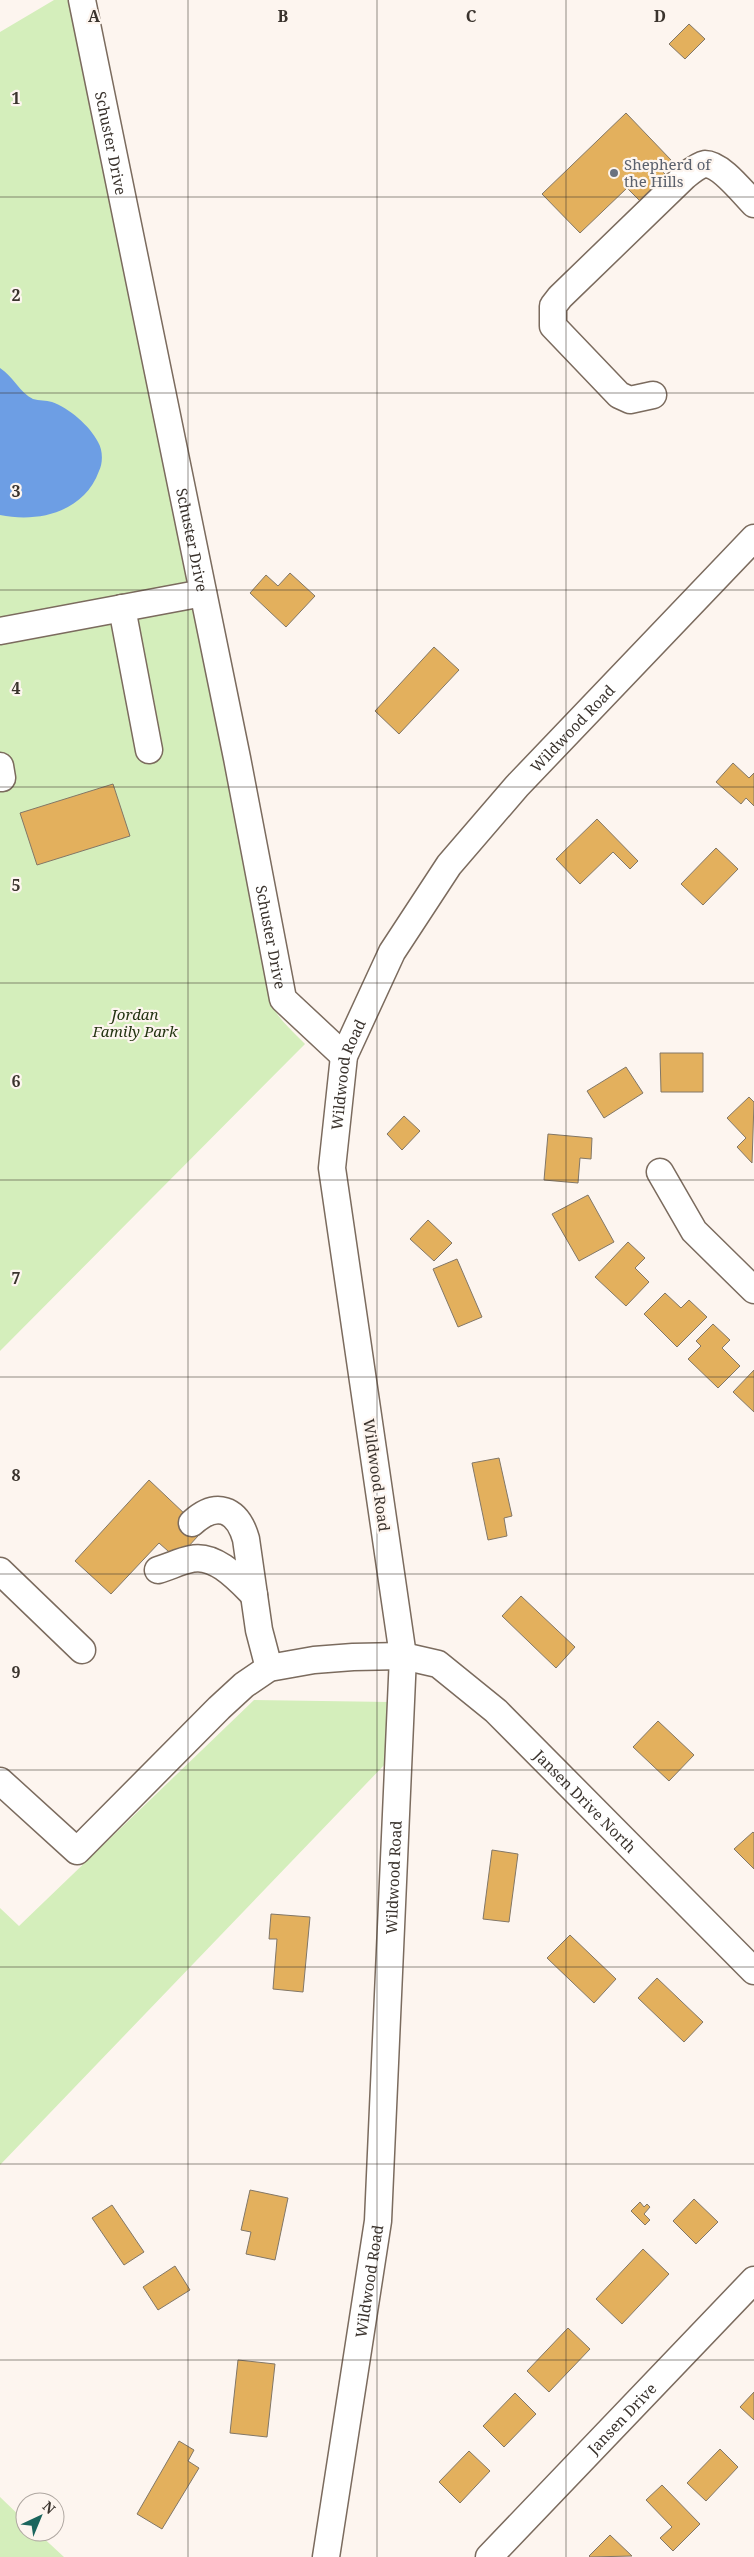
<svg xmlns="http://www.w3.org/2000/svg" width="754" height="2557" viewBox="0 0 754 2557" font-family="'Noto Serif',serif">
<rect width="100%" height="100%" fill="#fdf5ef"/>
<path fill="#d4eebb" d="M 54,0 L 77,0 L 265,963 C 268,1009 273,1012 305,1044 L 0,1351 L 0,32 Z
M 254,1700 L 390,1702 L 388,1761 L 0,2165 L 0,1908 L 19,1926 Z
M 0,2497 L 25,2521 L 25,2532 L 37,2532 L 64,2557 L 0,2557 Z"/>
<path fill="#6d9ee4" d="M 0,368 C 13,376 20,393 33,399 C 39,401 46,400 52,402 C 69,408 90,426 98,442 C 103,450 103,463 99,471 C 84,512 39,523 0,515 Z"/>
<path fill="#e3b05d" stroke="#827767" d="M 689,24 L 705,39 L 685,59 L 669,44 Z
M 626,113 L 671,160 L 661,170 L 667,176 L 641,202 L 627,188 L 580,233 L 542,194 Z
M 290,573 L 315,596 L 286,627 L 250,593 L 266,575 L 278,586 Z
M 434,647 L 459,670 L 399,734 L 375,711 Z
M 733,763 L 749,778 L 754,773 L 754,806 L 746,798 L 741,804 L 716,782 Z
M 113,784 L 130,836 L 37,865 L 20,813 Z
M 597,819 L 638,861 L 630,869 L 613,852 L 580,884 L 556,859 Z
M 716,848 L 738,869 L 703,905 L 681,884 Z
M 660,1053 L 703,1053 L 703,1092 L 661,1092 Z
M 626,1067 L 643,1093 L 604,1118 L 587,1091 Z
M 749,1097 L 754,1102 L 752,1163 L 737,1147 L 746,1138 L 727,1118 Z
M 404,1116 L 420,1131 L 402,1150 L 387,1134 Z
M 548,1134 L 592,1138 L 591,1159 L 580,1158 L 578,1183 L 544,1180 Z
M 588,1195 L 614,1242 L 579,1261 L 552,1214 Z
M 428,1220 L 452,1243 L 434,1261 L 410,1239 Z
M 628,1242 L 645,1258 L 635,1268 L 649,1282 L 626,1306 L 595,1277 Z
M 457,1259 L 482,1317 L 458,1327 L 433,1269 Z
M 665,1293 L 681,1308 L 689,1300 L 707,1317 L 677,1347 L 644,1314 Z
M 713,1324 L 730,1340 L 722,1348 L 740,1366 L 718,1388 L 688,1359 L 701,1346 L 696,1341 Z
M 754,1370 L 754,1412 L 733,1392 Z
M 499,1458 L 512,1516 L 504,1518 L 507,1536 L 488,1540 L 472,1463 Z
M 149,1480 L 187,1516 L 182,1521 L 198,1536 L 177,1559 L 159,1543 L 111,1594 L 75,1561 Z
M 521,1596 L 575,1647 L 556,1668 L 502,1616 Z
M 658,1721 L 694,1755 L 669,1781 L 633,1747 Z
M 753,1832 L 754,1833 L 754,1869 L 734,1849 Z
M 492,1850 L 518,1854 L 509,1922 L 483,1919 Z
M 271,1914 L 310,1917 L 303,1992 L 273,1989 L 277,1939 L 269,1939 Z
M 570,1935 L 616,1979 L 594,2003 L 547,1958 Z
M 657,1978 L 703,2022 L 684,2042 L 638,1998 Z
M 250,2190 L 288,2198 L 275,2260 L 246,2254 L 251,2232 L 241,2230 Z
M 694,2199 L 718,2222 L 696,2244 L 673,2221 Z
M 640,2202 L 644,2207 L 647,2204 L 650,2207 L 644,2214 L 650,2220 L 645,2225 L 631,2211 Z
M 112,2205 L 144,2252 L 124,2265 L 92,2218 Z
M 643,2249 L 669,2274 L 622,2324 L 596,2299 Z
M 175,2266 L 190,2290 L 158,2310 L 143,2287 Z
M 568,2328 L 590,2349 L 549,2392 L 527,2371 Z
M 238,2360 L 275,2364 L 267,2437 L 230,2433 Z
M 754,2392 L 754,2420 L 740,2407 Z
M 515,2393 L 536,2414 L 504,2447 L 483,2426 Z
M 179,2441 L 194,2450 L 188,2461 L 199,2468 L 162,2529 L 137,2514 Z
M 720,2449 L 738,2467 L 706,2501 L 687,2483 Z
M 469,2451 L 490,2471 L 460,2503 L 439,2482 Z
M 662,2485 L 700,2524 L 673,2551 L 660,2538 L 672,2527 L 646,2500 Z
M 610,2535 L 632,2556 L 590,2557 L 589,2556 Z"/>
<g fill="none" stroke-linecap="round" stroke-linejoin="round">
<g stroke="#7b6b5e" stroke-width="29">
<g id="minor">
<path id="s1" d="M 82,0 L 237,758 L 283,999 L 344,1056"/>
<path d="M 653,395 L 630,400 L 619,395 L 553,326 L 553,306 L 560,297 L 685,176 C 690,172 699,165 705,164 C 721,164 743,193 754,204"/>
<path d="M 122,608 L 149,750"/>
<path d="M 0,631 L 203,593"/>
<path d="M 0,766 L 2,778"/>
<path d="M 660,1172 L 694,1231 L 754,1290"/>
<path d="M 192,1523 C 216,1501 237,1508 246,1539 L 259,1630 L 269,1668"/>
<path d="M 158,1570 C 169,1567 180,1561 191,1559 C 215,1553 239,1580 254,1595"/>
<path d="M 0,1571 L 82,1650"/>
<path id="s2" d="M 0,1781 L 77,1851 L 219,1708 L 244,1685 L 269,1668 L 314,1660 L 353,1657 L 403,1656 L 438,1664 L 496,1711 L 754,1971"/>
<path id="s3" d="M 326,2557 L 378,2221 L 403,1656 L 332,1168 L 344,1056 L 392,952 L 449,865 L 517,786 L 754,538"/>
<path id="s4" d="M 489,2557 L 754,2280"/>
</g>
</g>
<use href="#minor" stroke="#fff" stroke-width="26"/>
</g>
<path fill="none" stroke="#3a332d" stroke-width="1" stroke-opacity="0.55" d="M 188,0 L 188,2557M 377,0 L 377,2557M 566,0 L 566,2557M 0,197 L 754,197M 0,393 L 754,393M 0,590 L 754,590M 0,787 L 754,787M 0,983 L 754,983M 0,1180 L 754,1180M 0,1377 L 754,1377M 0,1574 L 754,1574M 0,1770 L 754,1770M 0,1967 L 754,1967M 0,2164 L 754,2164M 0,2360 L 754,2360"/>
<circle fill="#6b7280" stroke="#fdf5ef" stroke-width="2" cx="614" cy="173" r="5"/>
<g text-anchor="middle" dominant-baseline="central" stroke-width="4.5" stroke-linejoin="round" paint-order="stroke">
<g font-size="15" fill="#3a332d" stroke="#fdf5ef">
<text stroke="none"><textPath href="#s1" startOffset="146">Schuster Drive</textPath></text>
<text stroke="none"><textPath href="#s1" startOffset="551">Schuster Drive</textPath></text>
<text stroke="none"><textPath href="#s3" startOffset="1914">Wildwood Road</textPath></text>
<text stroke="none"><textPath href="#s1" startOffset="956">Schuster Drive</textPath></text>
<text stroke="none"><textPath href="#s3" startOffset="1494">Wildwood Road</textPath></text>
<text transform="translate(377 1475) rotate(82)">Wildwood Road</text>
<text stroke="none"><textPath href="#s2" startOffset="742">Jansen Drive North</textPath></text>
<text stroke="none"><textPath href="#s3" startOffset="684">Wildwood Road</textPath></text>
<text stroke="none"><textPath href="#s3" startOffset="279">Wildwood Road</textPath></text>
<text stroke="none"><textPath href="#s4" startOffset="192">Jansen Drive</textPath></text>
</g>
<g font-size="15" fill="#5b616d" stroke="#fdf5ef" text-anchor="start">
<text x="624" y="164">Shepherd of<tspan x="624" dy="17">the Hills</tspan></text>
</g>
<g font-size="15" font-style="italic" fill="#243412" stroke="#fdf5ef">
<text x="135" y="1014">Jordan<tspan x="135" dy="17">Family Park</tspan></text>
</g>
</g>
<g font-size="16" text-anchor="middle" font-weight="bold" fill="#3a332d" stroke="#fdf5ef" stroke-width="4.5" stroke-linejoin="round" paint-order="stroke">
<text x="94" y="22">A</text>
<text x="283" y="22">B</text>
<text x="471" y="22">C</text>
<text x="660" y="22">D</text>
<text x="16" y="104">1</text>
<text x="16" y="301">2</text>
<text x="16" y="497">3</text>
<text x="16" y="694">4</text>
<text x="16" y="891">5</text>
<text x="16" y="1087">6</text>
<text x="16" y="1284">7</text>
<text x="16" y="1481">8</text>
<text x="16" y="1678">9</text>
</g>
<g transform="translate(40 2517) rotate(44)"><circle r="24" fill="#fdf5ef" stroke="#afa7a1"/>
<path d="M0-4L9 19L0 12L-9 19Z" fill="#1b655d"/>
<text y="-8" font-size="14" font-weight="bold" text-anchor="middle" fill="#3a332d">N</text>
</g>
</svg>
